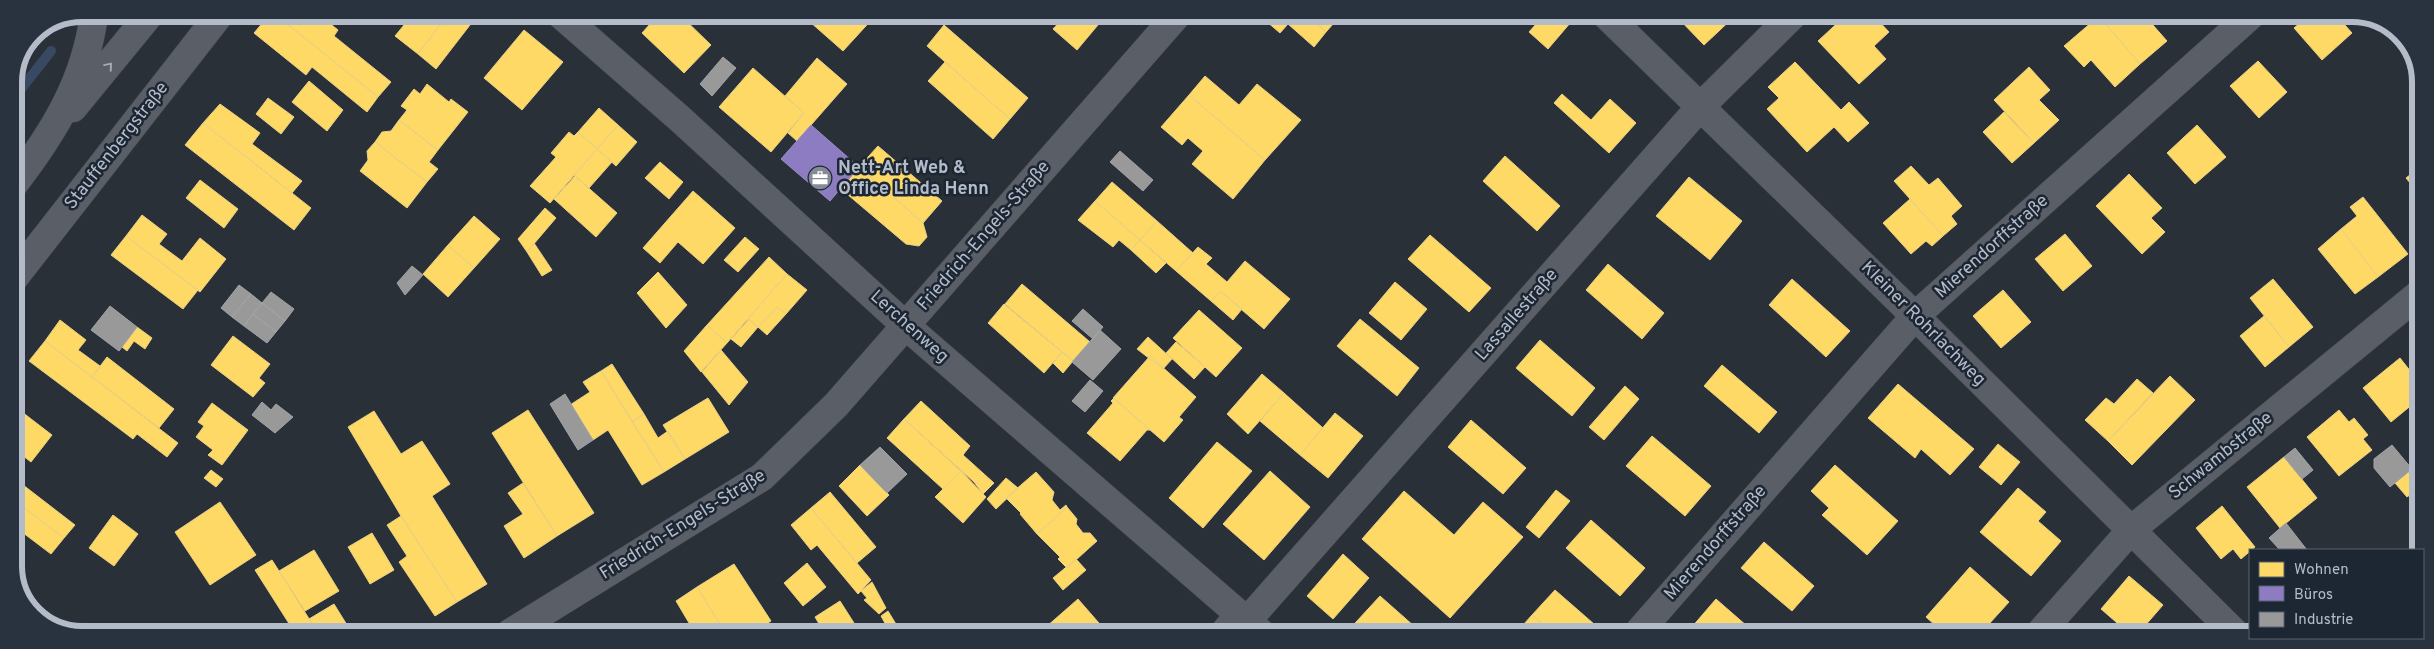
<svg xmlns="http://www.w3.org/2000/svg" width="2434" height="649" viewBox="0 0 2434 649" font-family="Overpass,sans-serif">
<rect width="100%" height="100%" fill="#2a3038"/>
<path fill="#ffd966" stroke="#e8d084" d="M 270,14 L 275,14 L 378,97 L 367,112 L 312,67 L 306,75 L 254,33 Z
M 275,14 L 318,14 L 338,30 L 334,36 L 391,82 L 378,97 Z
M 413,14 L 436,14 L 444,20 L 418,54 L 395,36 Z
M 454,14 L 470,25 L 436,69 L 418,54 L 444,20 L 447,23 Z
M 659,14 L 679,14 L 711,45 L 684,73 L 642,33 Z
M 801,14 L 876,15 L 843,51 Z
M 1046,15 L 1066,15 L 1057,25 Z
M 1066,15 L 1098,15 L 1103,19 L 1077,50 L 1053,29 Z
M 1259,15 L 1307,15 L 1326,32 L 1314,47 L 1288,24 L 1280,33 Z
M 1307,15 L 1341,15 L 1326,32 Z
M 1544,15 L 1577,15 L 1548,49 L 1529,32 Z
M 1679,15 L 1736,15 L 1704,45 L 1677,17 Z
M 1845,16 L 1874,16 L 1889,32 L 1874,46 L 1886,59 L 1859,84 L 1818,41 Z
M 2099,16 L 2145,16 L 2167,41 L 2140,64 Z
M 2099,16 L 2140,64 L 2115,87 L 2091,60 L 2084,67 L 2064,46 Z
M 2308,16 L 2337,16 L 2352,33 L 2322,60 L 2294,28 Z
M 944,25 L 1028,98 L 1010,119 L 927,46 Z
M 524,30 L 563,62 L 522,110 L 484,78 Z
M 817,58 L 847,84 L 797,141 L 788,133 L 804,113 L 785,96 Z
M 2258,61 L 2287,92 L 2259,118 L 2230,86 Z
M 945,62 L 1010,119 L 993,139 L 928,81 Z
M 1795,62 L 1841,110 L 1849,102 L 1869,123 L 1848,142 L 1834,127 L 1807,152 L 1767,109 L 1779,98 L 1768,87 Z
M 2029,67 L 2050,90 L 2039,100 L 2059,120 L 2034,143 L 1994,100 Z
M 753,68 L 804,113 L 771,152 L 719,107 Z
M 1205,76 L 1239,105 L 1257,84 L 1301,120 L 1265,160 L 1189,95 Z
M 309,81 L 343,110 L 327,131 L 292,102 Z
M 427,84 L 449,102 L 451,99 L 468,112 L 438,150 L 399,120 L 407,110 L 401,106 L 414,89 L 420,94 Z
M 1562,94 L 1591,120 L 1610,99 L 1636,123 L 1609,153 L 1554,103 Z
M 1189,95 L 1265,160 L 1233,199 L 1192,164 L 1203,151 L 1188,138 L 1182,145 L 1161,127 Z
M 268,98 L 294,117 L 281,134 L 256,114 Z
M 220,104 L 260,133 L 252,144 L 302,181 L 292,193 L 203,123 Z
M 599,108 L 618,125 L 597,149 L 578,132 Z
M 2004,112 L 2034,143 L 2012,163 L 1983,132 Z
M 399,120 L 438,150 L 429,162 L 438,169 L 427,182 L 375,142 L 382,132 L 391,131 Z
M 203,123 L 311,208 L 294,230 L 185,145 Z
M 618,125 L 637,142 L 616,166 L 597,149 Z
M 2197,125 L 2226,157 L 2195,184 L 2167,153 Z
M 569,132 L 574,136 L 578,132 L 597,149 L 550,203 L 530,186 L 556,157 L 551,153 Z
M 375,142 L 427,182 L 407,208 L 360,171 L 368,160 L 367,151 Z
M 878,146 L 942,201 L 923,223 L 859,167 Z
M 597,149 L 612,162 L 589,188 L 574,175 Z
M 1505,156 L 1560,206 L 1537,231 L 1483,181 Z
M 660,162 L 683,182 L 669,199 L 645,178 Z
M 1911,166 L 1929,185 L 1938,178 L 1962,206 L 1951,216 L 1957,224 L 1943,236 L 1894,181 Z
M 859,167 L 923,223 L 927,237 L 919,246 L 906,244 L 841,189 Z
M 2420,167 L 2420,195 L 2406,178 Z
M 2129,174 L 2162,208 L 2151,218 L 2165,232 L 2142,254 L 2096,206 Z
M 575,176 L 617,213 L 596,237 L 554,199 Z
M 1689,177 L 1742,221 L 1710,260 L 1656,216 Z
M 200,180 L 238,209 L 224,228 L 186,198 Z
M 1112,182 L 1157,221 L 1140,240 L 1095,201 Z
M 693,191 L 735,228 L 703,264 L 678,242 L 660,263 L 643,248 Z
M 2363,197 L 2408,254 L 2378,277 L 2341,229 L 2357,216 L 2350,207 Z
M 1910,199 L 1943,236 L 1932,246 L 1926,241 L 1911,254 L 1883,223 Z
M 1095,201 L 1140,240 L 1131,250 L 1119,240 L 1113,247 L 1078,220 Z
M 545,208 L 556,218 L 527,252 L 518,239 Z
M 142,215 L 167,234 L 159,244 L 182,261 L 200,238 L 226,259 L 200,292 L 126,236 Z
M 474,216 L 500,239 L 474,268 L 448,245 Z
M 1157,221 L 1193,253 L 1176,271 L 1140,240 Z
M 2341,229 L 2378,277 L 2355,294 L 2318,249 Z
M 2065,234 L 2092,266 L 2063,291 L 2035,259 Z
M 1430,235 L 1491,288 L 1469,312 L 1408,259 Z
M 126,236 L 198,290 L 183,309 L 111,255 Z
M 745,237 L 759,249 L 738,272 L 724,260 Z
M 1140,240 L 1166,263 L 1156,273 L 1131,250 Z
M 534,243 L 552,270 L 542,276 L 527,252 Z
M 448,245 L 474,268 L 448,297 L 423,274 Z
M 1198,247 L 1212,258 L 1206,264 L 1227,282 L 1245,261 L 1290,299 L 1264,329 L 1220,291 L 1211,301 L 1176,271 Z
M 769,257 L 787,274 L 727,343 L 707,325 Z
M 1608,264 L 1664,313 L 1642,339 L 1586,290 Z
M 658,272 L 687,305 L 666,328 L 637,293 Z
M 787,274 L 807,290 L 786,314 L 777,307 L 758,327 L 748,319 Z
M 1792,279 L 1850,331 L 1826,357 L 1769,305 Z
M 2273,279 L 2313,327 L 2289,347 L 2250,298 Z
M 1395,282 L 1427,309 L 1401,340 L 1369,313 Z
M 1022,284 L 1090,342 L 1073,361 L 1005,304 Z
M 2003,290 L 2031,322 L 2001,348 L 1973,316 Z
M 1220,291 L 1242,309 L 1233,320 L 1211,301 Z
M 1004,304 L 1062,352 L 1044,373 L 988,323 Z
M 777,307 L 786,314 L 767,335 L 758,327 Z
M 1199,310 L 1242,348 L 1216,377 L 1173,338 Z
M 2264,316 L 2289,347 L 2265,367 L 2240,336 Z
M 749,319 L 758,327 L 741,347 L 731,339 Z
M 1360,319 L 1419,368 L 1397,396 L 1337,346 Z
M 60,320 L 86,340 L 78,350 L 100,366 L 92,377 L 45,341 Z
M 707,325 L 727,343 L 701,372 L 684,351 Z
M 137,327 L 152,338 L 145,349 L 134,341 L 127,351 L 122,347 Z
M 233,336 L 270,364 L 259,378 L 265,383 L 253,397 L 211,365 Z
M 1148,337 L 1172,359 L 1163,369 L 1137,349 Z
M 1540,340 L 1595,388 L 1572,416 L 1516,368 Z
M 45,341 L 178,443 L 167,457 L 137,434 L 133,439 L 29,361 Z
M 1176,342 L 1205,367 L 1194,379 L 1166,353 Z
M 721,350 L 748,382 L 729,405 L 702,372 Z
M 1062,352 L 1073,361 L 1063,373 L 1053,363 Z
M 1150,356 L 1196,397 L 1179,417 L 1183,420 L 1164,442 L 1113,398 Z
M 107,357 L 174,409 L 159,428 L 92,377 Z
M 2400,358 L 2419,382 L 2419,399 L 2391,422 L 2363,388 Z
M 612,364 L 644,414 L 632,422 L 601,371 Z
M 1722,365 L 1777,412 L 1759,433 L 1704,386 Z
M 601,371 L 664,472 L 642,485 L 608,430 L 593,440 L 570,405 L 590,392 L 583,382 Z
M 1262,374 L 1284,393 L 1248,434 L 1227,414 Z
M 2170,376 L 2195,400 L 2132,465 L 2108,441 Z
M 2137,379 L 2153,393 L 2108,441 L 2085,420 L 2106,398 L 2114,404 Z
M 1898,384 L 1974,449 L 1950,475 L 1921,449 L 1915,458 L 1868,418 Z
M 1625,386 L 1639,399 L 1604,440 L 1589,427 Z
M 1284,393 L 1323,428 L 1300,455 L 1260,421 Z
M 708,398 L 729,432 L 685,459 L 663,425 Z
M 1114,398 L 1150,430 L 1147,430 L 1120,461 L 1087,433 L 1113,403 L 1111,401 Z
M 921,401 L 970,446 L 963,455 L 994,483 L 983,494 L 974,482 L 904,419 Z
M 212,403 L 248,430 L 222,465 L 208,455 L 213,450 L 196,437 L 204,426 L 198,422 Z
M 528,410 L 594,513 L 557,536 L 492,433 Z
M 2339,410 L 2349,422 L 2354,418 L 2368,435 L 2363,439 L 2372,450 L 2339,476 L 2307,437 Z
M 374,411 L 401,454 L 422,441 L 450,484 L 432,496 L 487,584 L 457,602 L 401,516 L 348,427 Z
M 22,412 L 52,435 L 31,462 L 14,449 L 14,423 Z
M 1335,413 L 1363,436 L 1328,478 L 1300,455 Z
M 644,414 L 658,438 L 668,431 L 685,459 L 664,472 L 632,422 Z
M 904,419 L 961,471 L 943,489 L 887,438 Z
M 1471,420 L 1526,468 L 1503,494 L 1448,447 Z
M 1652,436 L 1711,486 L 1685,516 L 1626,466 Z
M 1217,442 L 1252,471 L 1203,528 L 1169,498 Z
M 1998,444 L 2020,462 L 2001,485 L 1979,467 Z
M 2284,457 L 2317,498 L 2280,528 L 2247,487 Z
M 860,465 L 889,495 L 867,516 L 839,486 Z
M 1835,465 L 1898,521 L 1867,555 L 1822,515 L 1829,508 L 1811,491 Z
M 2412,469 L 2418,477 L 2418,489 L 2407,497 L 2395,483 Z
M 211,470 L 223,479 L 216,487 L 204,478 Z
M 961,471 L 986,497 L 963,523 L 935,497 Z
M 1270,471 L 1310,507 L 1264,560 L 1223,524 Z
M 1036,472 L 1054,492 L 1052,500 L 1060,510 L 1066,505 L 1067,507 L 1037,534 L 1020,514 L 1021,513 L 1006,498 Z
M 14,478 L 75,525 L 64,538 L 14,500 Z
M 1006,478 L 1018,488 L 996,509 L 987,499 Z
M 523,483 L 557,536 L 524,558 L 504,526 L 523,514 L 508,493 Z
M 2018,488 L 2046,512 L 2038,521 L 2061,541 L 2031,576 L 1980,532 Z
M 1556,490 L 1570,501 L 1539,538 L 1526,527 Z
M 1404,491 L 1454,535 L 1483,502 L 1523,537 L 1450,618 L 1362,539 Z
M 830,492 L 876,547 L 857,563 L 811,508 Z
M 14,500 L 64,538 L 51,554 L 14,526 Z
M 220,502 L 256,555 L 210,585 L 175,532 Z
M 2222,506 L 2255,547 L 2241,559 L 2233,549 L 2221,559 L 2196,528 Z
M 1067,507 L 1077,519 L 1076,524 L 1083,533 L 1090,533 L 1097,541 L 1067,568 L 1058,559 L 1060,557 L 1037,534 Z
M 811,508 L 871,580 L 858,594 L 817,545 L 811,550 L 791,525 Z
M 113,515 L 138,534 L 114,566 L 89,548 Z
M 401,516 L 457,602 L 435,616 L 399,562 L 407,556 L 387,525 Z
M 1591,520 L 1645,568 L 1620,596 L 1566,548 Z
M 372,533 L 394,570 L 370,584 L 348,547 Z
M 1764,542 L 1814,586 L 1792,611 L 1741,568 Z
M 314,550 L 339,591 L 305,611 L 279,571 Z
M 1343,554 L 1369,578 L 1333,619 L 1307,596 Z
M 1076,559 L 1086,570 L 1063,590 L 1053,578 Z
M 272,560 L 279,571 L 318,633 L 295,633 L 255,570 Z
M 807,563 L 826,587 L 803,606 L 784,583 Z
M 734,564 L 771,621 L 751,634 L 726,634 L 697,587 Z
M 1970,567 L 2009,602 L 1979,635 L 1946,635 L 1926,617 Z
M 2129,576 L 2163,605 L 2137,635 L 2131,635 L 2101,609 Z
M 872,582 L 886,608 L 879,614 L 864,600 L 867,598 L 861,591 Z
M 697,587 L 726,634 L 701,634 L 696,625 L 692,628 L 676,601 Z
M 1555,590 L 1594,624 L 1585,634 L 1555,634 L 1532,615 Z
M 1380,596 L 1423,634 L 1345,634 Z
M 1078,599 L 1105,630 L 1100,634 L 1038,634 Z
M 1716,599 L 1755,633 L 1754,635 L 1685,635 Z
M 840,601 L 861,634 L 825,634 L 815,617 Z
M 334,604 L 352,633 L 318,633 L 309,619 Z
M 888,611 L 902,634 L 891,634 L 881,616 Z
M 1532,615 L 1555,634 L 1515,634 Z
M 132,624 L 138,633 L 116,633 Z
M 805,625 L 811,634 L 792,634 Z"/>
<path fill="#8e7cc3" stroke="#998fc5" d="M 811,125 L 859,167 L 830,201 L 781,159 Z"/>
<path fill="#999" stroke="#a1a4a7" d="M 723,57 L 736,68 L 712,96 L 700,84 Z
M 1120,151 L 1153,180 L 1143,191 L 1110,162 Z
M 412,266 L 423,275 L 405,295 L 397,283 Z
M 239,285 L 251,294 L 232,317 L 221,308 Z
M 271,292 L 294,309 L 285,321 L 262,303 Z
M 251,294 L 262,303 L 244,326 L 232,317 Z
M 262,303 L 285,321 L 276,332 L 253,314 Z
M 110,306 L 137,327 L 119,351 L 91,330 Z
M 1083,309 L 1103,327 L 1093,339 L 1072,321 Z
M 253,314 L 276,332 L 267,343 L 244,326 Z
M 1100,330 L 1121,349 L 1093,380 L 1072,362 Z
M 1090,380 L 1103,391 L 1085,412 L 1072,401 Z
M 565,394 L 593,440 L 578,450 L 550,404 Z
M 262,402 L 271,410 L 276,404 L 293,417 L 275,433 L 252,415 Z
M 2392,445 L 2412,469 L 2390,487 L 2374,468 L 2374,459 Z
M 880,447 L 907,474 L 887,493 L 860,465 Z
M 2295,448 L 2313,470 L 2302,479 L 2284,457 Z
M 2286,523 L 2307,550 L 2280,550 L 2269,538 Z"/>
<g fill="none" stroke-linecap="round" stroke-linejoin="round">
<path stroke="#384963" stroke-width="10" d="M 14,98 L 51,51"/>
<g stroke="#484c53" stroke-width="29">
<path id="minor" d="M 560,14 L 679,118 L 906,326 L 1262,634
M 1606,15 L 1915,316 L 2237,635
M 73,108 L 150,14
M 14,184 C 54,132 86,80 94,14
M 14,278 L 220,14
M 1247,621 L 1701,106 L 1793,15
M 510,633 L 762,477 L 836,405 L 1177,15
M 1223,634 L 1239,615
M 1636,635 L 1915,316 L 2250,16
M 2038,635 L 2131,530 L 2419,294"/>
</g>
<use href="#minor" stroke="#5a5e66" stroke-width="28"/>
</g>
<defs><path id="oneway-chevron" d="M-2-3.5L2.5 0L-2 3.5" fill="none" stroke-width="1.6" stroke-linecap="round" stroke-linejoin="round" transform="scale(1.25)"/></defs>
<use stroke="#a2a9b5" href="#oneway-chevron" transform="translate(109 66) rotate(-50)"/>
<defs>
<g id="office-disc" transform="scale(1.25)"><circle r="9.5" fill="#848b96" stroke="#1d2633"/><path d="M-6-3h4V-5.5h4V-3h4V5H-6ZM-1-4.5V-3h2v-1.5ZM-6 0V1H6V0Z" fill="#fff"/></g>
</defs>
<g fill-rule="evenodd">
<use href="#office-disc" x="820" y="178"/>
</g>
<g text-anchor="middle" dominant-baseline="central" stroke-width="5" stroke-linejoin="round" paint-order="stroke">
<g font-size="18" fill="#b4bcc9" stroke="#1d2633">
<text transform="translate(117 146) rotate(-52)">Stauffenbergstraße</text>
<text transform="translate(984 236) rotate(-49)">Friedrich-Engels-Straße</text>
<text transform="translate(1992 247) rotate(-42)">Mierendorffstraße</text>
<text transform="translate(1517 315) rotate(-49)">Lassallestraße</text>
<text transform="translate(1923 324) rotate(45)">Kleiner Rohrlachweg</text>
<text transform="translate(909 327) rotate(42)">Lerchenweg</text>
<text transform="translate(2221 456) rotate(-39)">Schwambstraße</text>
<text transform="translate(683 525) rotate(-32)">Friedrich-Engels-Straße</text>
<text transform="translate(1716 543) rotate(-49)">Mierendorffstraße</text>
</g>
<g font-size="18" font-weight="bold" fill="#b4bcc9" stroke="#1d2633" text-anchor="start">
<text x="838" y="168">Nett-Art Web &amp;<tspan x="838" dy="21">Office Linda Henn</tspan></text>
</g>
</g>
<path d="M0 0H2434V649H0ZM82 22H2352A60 60 0 0 1 2412 82V566A60 60 0 0 1 2352 626H82A60 60 0 0 1 22 566V82A60 60 0 0 1 82 22Z" fill="#29323f" fill-rule="evenodd"/>
<path fill="none" stroke="#b4bcc9" stroke-width="6" d="M82 22H2352A60 60 0 0 1 2412 82V566A60 60 0 0 1 2352 626H82A60 60 0 0 1 22 566V82A60 60 0 0 1 82 22Z"/>
<rect x="2249" y="549" width="175" height="90" fill="#1d2633" stroke="#59626f"/>
<rect x="2259" y="562" width="25" height="15" fill="#ffd966" stroke="#59626f"/>
<text x="2294" y="574" font-size="15" fill="#b4bcc9">Wohnen</text>
<rect x="2259" y="586" width="25" height="15" fill="#8e7cc3" stroke="#59626f"/>
<text x="2294" y="599" font-size="15" fill="#b4bcc9">Büros</text>
<rect x="2259" y="612" width="25" height="15" fill="#999999" stroke="#59626f"/>
<text x="2294" y="624" font-size="15" fill="#b4bcc9">Industrie</text>
</svg>
